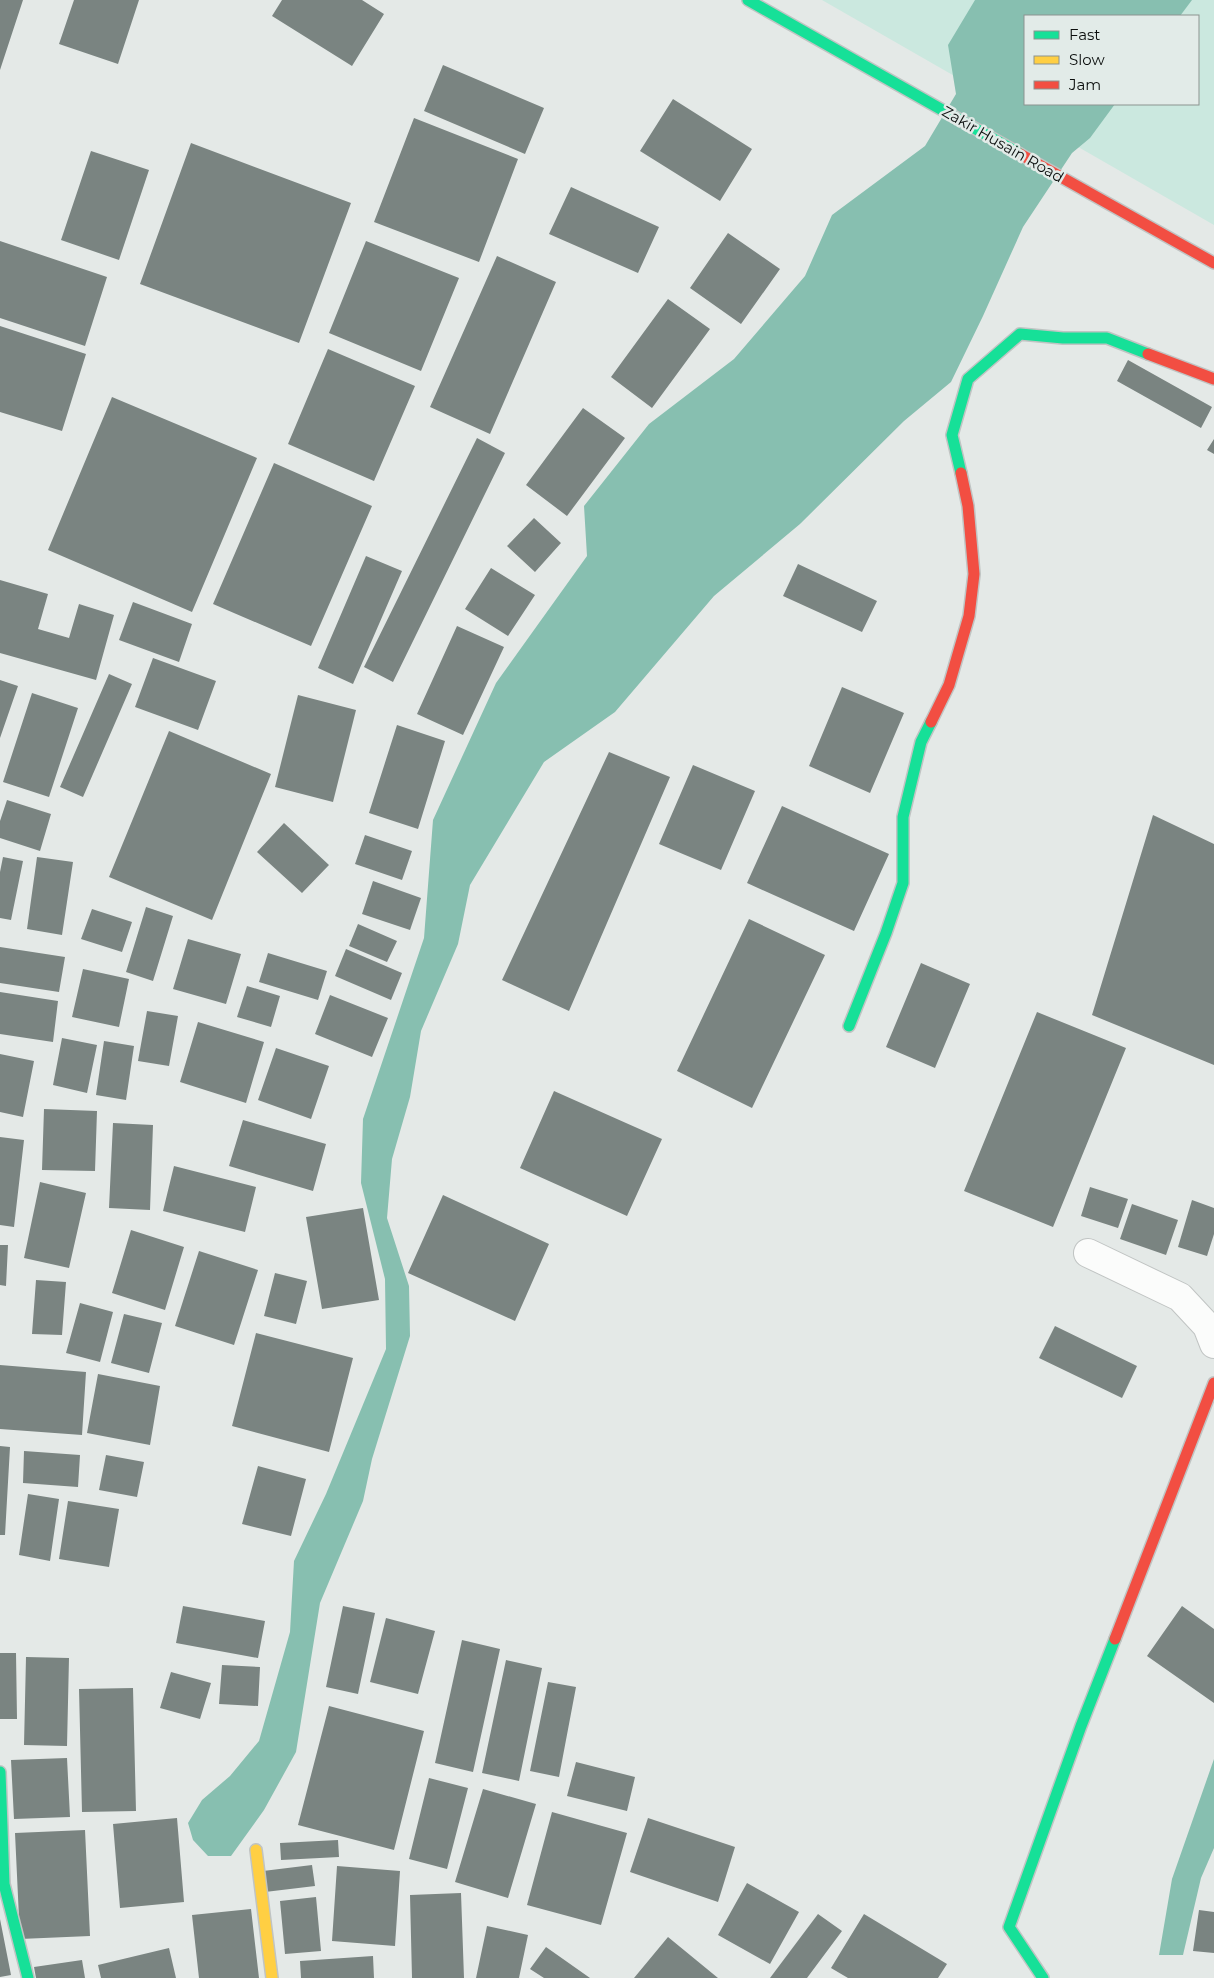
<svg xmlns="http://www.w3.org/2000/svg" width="1214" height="1978" viewBox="0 0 1214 1978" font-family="Montserrat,sans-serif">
<rect width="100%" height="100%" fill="#e4e9e7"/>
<path fill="#cbe8df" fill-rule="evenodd" d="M 822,0 L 1214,0 L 1214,225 ZM 1025,16 L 1198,16 L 1198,104 L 1025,104 Z"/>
<path fill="#87bfb0" d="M 975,0 L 1192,0 L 1180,16 L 1025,16 L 1025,104 L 1115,104 L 1090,138 L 1072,153 L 1023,227 L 983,316 L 951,382 L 904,421 L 800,524 L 714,596 L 615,712 L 544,762 L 470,885 L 458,944 L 421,1031 L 410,1097 L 392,1159 L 387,1218 L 409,1286 L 410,1336 L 372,1459 L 363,1501 L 320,1603 L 296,1752 L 264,1810 L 231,1856 L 208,1856 L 193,1840 L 188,1823 L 202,1800 L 230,1776 L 259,1741 L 290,1632 L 294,1561 L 326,1494 L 386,1349 L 385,1279 L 361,1183 L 363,1119 L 424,938 L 433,820 L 496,683 L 587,556 L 584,506 L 649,424 L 734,359 L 805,276 L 832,215 L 925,146 L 956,94 L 948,45 Z
M 1214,1759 L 1214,1848 L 1201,1878 L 1183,1955 L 1159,1955 L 1172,1879 Z"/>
<path fill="#7a8481" d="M 0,0 L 23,0 L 0,70 Z
M 74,0 L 139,0 L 118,64 L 59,44 Z
M 282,0 L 362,0 L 384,14 L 352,66 L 272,16 Z
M 443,65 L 544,108 L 525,154 L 424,111 Z
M 673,99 L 752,149 L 720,201 L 640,151 Z
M 414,118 L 518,159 L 479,262 L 374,222 Z
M 191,143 L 351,203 L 299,343 L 140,284 Z
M 91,151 L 149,170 L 119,260 L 61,240 Z
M 571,187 L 659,227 L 638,273 L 549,234 Z
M 728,233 L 780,269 L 741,324 L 690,288 Z
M 0,241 L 107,277 L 85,346 L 0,318 Z
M 366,241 L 459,278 L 421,371 L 329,333 Z
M 497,256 L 556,282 L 490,434 L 430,407 Z
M 668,299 L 710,329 L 652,408 L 611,377 Z
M 0,326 L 86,354 L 62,431 L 0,412 Z
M 328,349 L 415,386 L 374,481 L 288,444 Z
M 1128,360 L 1212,407 L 1201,428 L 1117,381 Z
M 112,397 L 257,458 L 192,612 L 48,550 Z
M 583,408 L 625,438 L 567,516 L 526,485 Z
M 477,438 L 505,453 L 393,682 L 364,667 Z
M 1214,439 L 1214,454 L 1207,450 Z
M 274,463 L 372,506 L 311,646 L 213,604 Z
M 534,518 L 561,543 L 535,572 L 507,546 Z
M 366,556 L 402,571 L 353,684 L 318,668 Z
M 798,564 L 877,601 L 862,632 L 783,596 Z
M 491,568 L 535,595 L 508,636 L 465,609 Z
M 0,580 L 48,594 L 38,629 L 69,638 L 79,604 L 114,615 L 96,680 L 0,653 Z
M 133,602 L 192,624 L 179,662 L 119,640 Z
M 457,626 L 504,647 L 463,735 L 417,714 Z
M 153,658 L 216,681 L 198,730 L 135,707 Z
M 109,674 L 132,684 L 83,797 L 60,787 Z
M 0,680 L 18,686 L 0,738 Z
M 842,687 L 904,713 L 870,793 L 809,766 Z
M 32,693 L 78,708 L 49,797 L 3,782 Z
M 298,695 L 356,710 L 333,802 L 275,787 Z
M 397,725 L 445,741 L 418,829 L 369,813 Z
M 169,731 L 271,774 L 212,920 L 109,877 Z
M 609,752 L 670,777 L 569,1011 L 502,980 Z
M 693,765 L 755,791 L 721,870 L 659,844 Z
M 7,800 L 51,814 L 40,851 L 0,838 L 0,821 Z
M 782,806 L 889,854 L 854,931 L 747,883 Z
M 1153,815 L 1214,844 L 1214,1065 L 1092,1015 Z
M 284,823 L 329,865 L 302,893 L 257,852 Z
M 365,835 L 412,851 L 402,880 L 355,864 Z
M 3,857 L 23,861 L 11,920 L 0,918 L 0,872 Z
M 37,857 L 73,862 L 62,935 L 27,929 Z
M 373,881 L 421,898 L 410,930 L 362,914 Z
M 146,907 L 173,916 L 153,981 L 126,972 Z
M 92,909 L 132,922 L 122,952 L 81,939 Z
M 749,919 L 825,955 L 752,1108 L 677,1071 Z
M 358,924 L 397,941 L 387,962 L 349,946 Z
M 188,939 L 241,954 L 226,1004 L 173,989 Z
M 0,947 L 65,957 L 59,992 L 0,983 Z
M 346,949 L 402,973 L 391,1000 L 335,976 Z
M 268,953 L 327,971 L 318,1000 L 259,982 Z
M 921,963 L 970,984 L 935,1068 L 886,1047 Z
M 83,969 L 129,979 L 119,1027 L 72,1017 Z
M 247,986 L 280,996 L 271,1027 L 237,1017 Z
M 0,992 L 58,1001 L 53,1042 L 0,1034 Z
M 330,995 L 388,1018 L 372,1057 L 315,1034 Z
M 147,1011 L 178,1016 L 169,1066 L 138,1061 Z
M 1037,1012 L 1126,1048 L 1053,1227 L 964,1191 Z
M 198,1022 L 264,1042 L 246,1103 L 180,1082 Z
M 62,1038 L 97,1045 L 87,1093 L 53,1085 Z
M 104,1041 L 134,1046 L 126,1100 L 96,1095 Z
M 276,1048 L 329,1066 L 311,1119 L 258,1100 Z
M 0,1054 L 34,1061 L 23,1117 L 0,1112 Z
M 554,1091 L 662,1139 L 627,1216 L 520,1168 Z
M 44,1109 L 97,1111 L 95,1171 L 42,1170 Z
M 243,1120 L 326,1144 L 313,1191 L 229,1166 Z
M 113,1123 L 153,1125 L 150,1210 L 109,1208 Z
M 0,1137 L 24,1140 L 14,1227 L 0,1225 Z
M 174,1166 L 256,1187 L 245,1232 L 163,1211 Z
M 40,1182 L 86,1193 L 69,1268 L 24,1258 Z
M 1090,1187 L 1128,1199 L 1118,1228 L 1081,1216 Z
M 443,1195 L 549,1244 L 515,1321 L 408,1273 Z
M 1192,1200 L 1214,1208 L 1214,1234 L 1207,1256 L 1178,1247 Z
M 1132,1204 L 1178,1220 L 1166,1255 L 1120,1239 Z
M 363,1208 L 379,1300 L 322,1309 L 306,1217 Z
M 131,1230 L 184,1247 L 165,1310 L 112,1293 Z
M 0,1245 L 8,1245 L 6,1286 L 0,1285 Z
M 199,1251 L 258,1270 L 234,1345 L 175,1326 Z
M 275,1273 L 307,1281 L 296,1324 L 264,1316 Z
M 36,1280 L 66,1282 L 62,1335 L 32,1334 Z
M 80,1303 L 113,1312 L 100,1362 L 66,1353 Z
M 124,1314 L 162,1323 L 149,1373 L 111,1363 Z
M 1055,1326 L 1137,1366 L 1122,1398 L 1039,1358 Z
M 256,1333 L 353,1358 L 329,1452 L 232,1426 Z
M 0,1365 L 86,1372 L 82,1435 L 0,1429 Z
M 98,1374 L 160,1386 L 150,1445 L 87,1433 Z
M 0,1446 L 10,1447 L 5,1535 L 0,1535 Z
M 24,1451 L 80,1455 L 78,1487 L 23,1483 Z
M 106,1455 L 144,1462 L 137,1497 L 99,1490 Z
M 258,1466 L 306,1479 L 291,1536 L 242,1524 Z
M 28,1494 L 59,1499 L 50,1561 L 19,1555 Z
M 68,1501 L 119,1509 L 109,1567 L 59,1559 Z
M 183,1606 L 265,1621 L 258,1658 L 176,1643 Z
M 343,1606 L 375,1613 L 358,1694 L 326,1687 Z
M 1182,1606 L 1214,1629 L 1214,1703 L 1147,1656 Z
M 386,1618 L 435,1631 L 418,1694 L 370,1682 Z
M 462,1640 L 500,1649 L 473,1772 L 435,1763 Z
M 0,1653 L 16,1653 L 17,1719 L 0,1719 Z
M 26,1657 L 69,1658 L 67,1746 L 24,1745 Z
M 506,1660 L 542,1668 L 519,1781 L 482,1773 Z
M 222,1665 L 260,1667 L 258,1706 L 219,1704 Z
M 171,1672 L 211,1683 L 200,1719 L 160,1708 Z
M 548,1682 L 576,1687 L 559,1777 L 530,1771 Z
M 133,1688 L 136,1811 L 82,1812 L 79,1689 Z
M 329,1706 L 424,1731 L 394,1850 L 298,1825 Z
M 67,1758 L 70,1817 L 14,1819 L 11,1760 Z
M 576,1762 L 635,1777 L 627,1811 L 567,1796 Z
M 429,1778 L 468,1788 L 447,1869 L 409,1859 Z
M 483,1789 L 536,1804 L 508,1898 L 455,1882 Z
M 552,1812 L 627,1833 L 601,1925 L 527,1905 Z
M 177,1818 L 184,1902 L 120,1908 L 113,1824 Z
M 648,1818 L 735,1847 L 718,1902 L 630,1872 Z
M 85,1830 L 90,1936 L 20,1939 L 15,1833 Z
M 338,1840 L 339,1857 L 281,1860 L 280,1843 Z
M 312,1865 L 315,1886 L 265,1892 L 263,1871 Z
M 337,1866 L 400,1871 L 395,1946 L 332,1941 Z
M 747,1883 L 799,1912 L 770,1964 L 718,1935 Z
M 461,1893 L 464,1978 L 412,1978 L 410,1895 Z
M 316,1897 L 321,1951 L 285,1954 L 280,1901 Z
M 251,1909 L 259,1978 L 199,1978 L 192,1915 Z
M 1199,1910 L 1214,1912 L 1214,1953 L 1193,1951 Z
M 818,1914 L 842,1931 L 807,1978 L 770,1978 Z
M 864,1914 L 947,1964 L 938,1978 L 848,1978 L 831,1968 Z
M 0,1919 L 11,1975 L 0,1977 Z
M 487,1926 L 528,1935 L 519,1978 L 476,1978 Z
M 668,1937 L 718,1978 L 634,1978 Z
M 546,1947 L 590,1978 L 544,1978 L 530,1969 Z
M 169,1948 L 176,1978 L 101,1978 L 98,1965 Z
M 373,1956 L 374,1978 L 301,1978 L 300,1961 Z
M 82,1960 L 85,1978 L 36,1978 L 34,1967 Z"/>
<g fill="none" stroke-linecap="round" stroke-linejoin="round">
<g stroke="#c0c4c3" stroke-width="30">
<path id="street" d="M 1088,1253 L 1180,1297 L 1207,1326 L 1214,1344"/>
</g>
<g stroke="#c0c4c3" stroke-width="14">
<path id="fast" d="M 748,0 L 1020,154
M 961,473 L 952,435 L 968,379 L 1020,334 L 1063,338 L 1107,338 L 1148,354
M 849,1026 L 886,933 L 903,883 L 903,817 L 921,742 L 931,722
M 0,1772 L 4,1884 L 28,1978
M 1043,1978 L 1009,1927 L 1081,1726 L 1115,1639"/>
</g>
<g stroke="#c0c4c3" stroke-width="14">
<path id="slow" d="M 256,1850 L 272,1978"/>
</g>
<g stroke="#c0c4c3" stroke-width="14">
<path id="jam" d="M 1020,154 L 1214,263
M 1148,354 L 1214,379
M 931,722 L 949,685 L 969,616 L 974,574 L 968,506 L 961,473
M 1115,1639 L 1214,1383"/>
</g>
<use href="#street" stroke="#fbfcfb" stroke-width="28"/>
<use href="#fast" stroke="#16e098" stroke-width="11"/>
<use href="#slow" stroke="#ffcf43" stroke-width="11"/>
<use href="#jam" stroke="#f24e42" stroke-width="11"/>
</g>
<g text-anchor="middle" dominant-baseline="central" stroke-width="5" stroke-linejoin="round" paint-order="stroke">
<g font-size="15" fill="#0b0e0d" stroke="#e2ebe8">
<text transform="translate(1003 144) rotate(30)">Zakir Husain Road</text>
</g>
</g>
<rect x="1024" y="15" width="175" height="90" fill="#e2ebe8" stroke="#8c9390"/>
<rect x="1034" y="31" width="25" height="8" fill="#16e098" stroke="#8c9390"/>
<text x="1069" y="40" font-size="15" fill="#0b0e0d">Fast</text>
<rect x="1034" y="56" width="25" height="8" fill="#ffcf43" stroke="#8c9390"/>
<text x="1069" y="65" font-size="15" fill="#0b0e0d">Slow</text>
<rect x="1034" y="81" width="25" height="8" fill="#f24e42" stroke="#8c9390"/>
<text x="1069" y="90" font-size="15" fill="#0b0e0d">Jam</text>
</svg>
